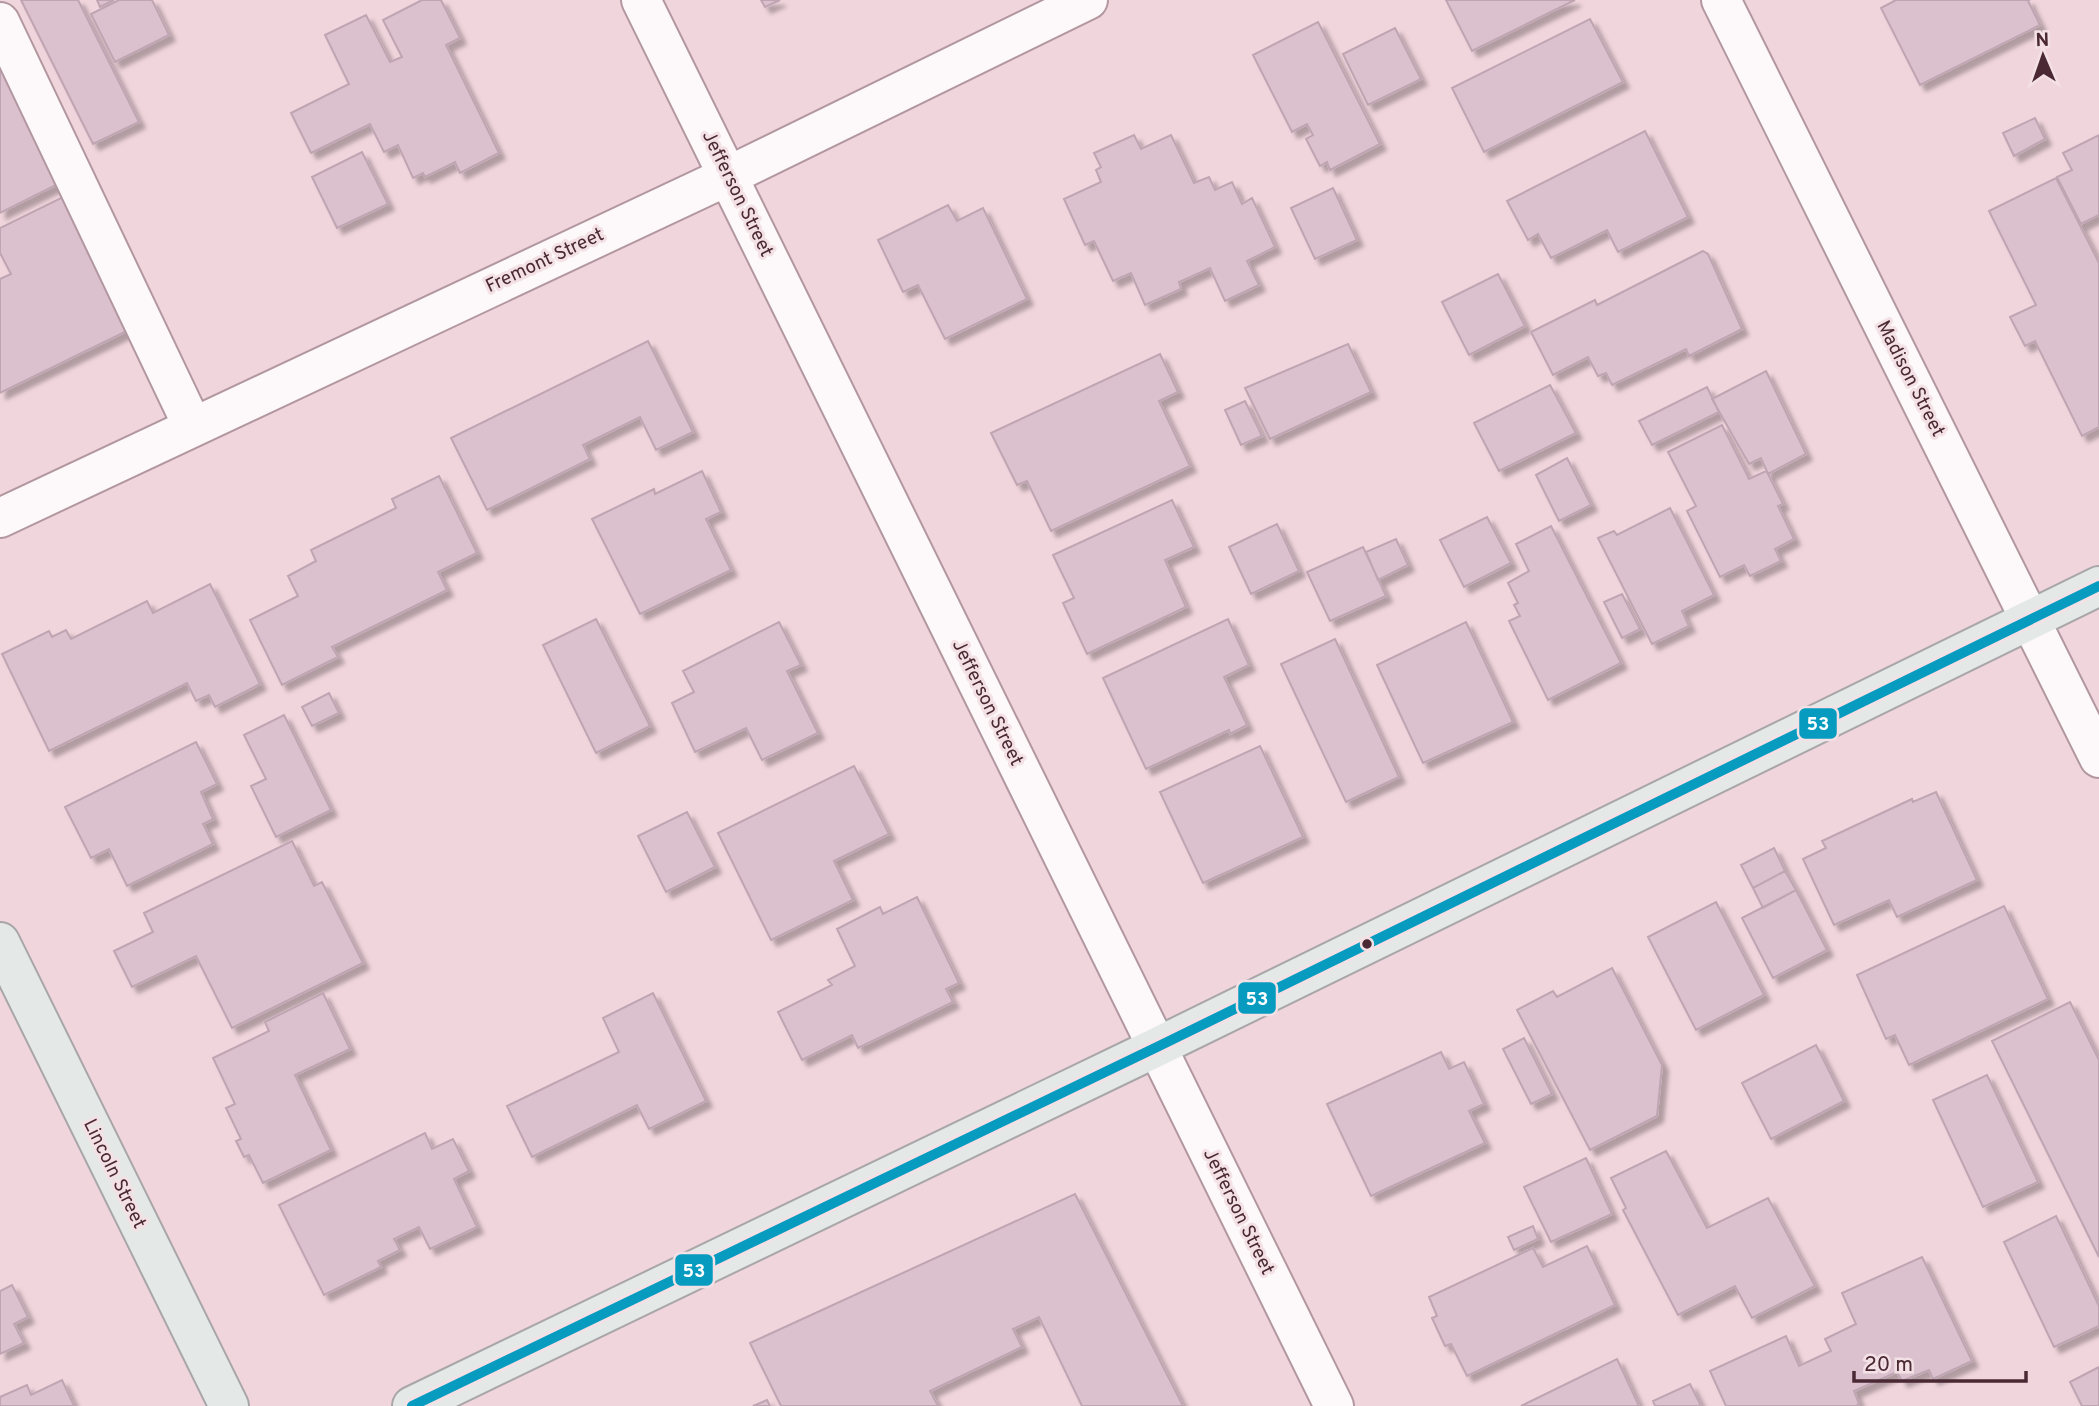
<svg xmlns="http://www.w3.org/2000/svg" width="2099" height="1406" viewBox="0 0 2099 1406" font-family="Overpass,sans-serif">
<defs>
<filter id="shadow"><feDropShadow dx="6" dy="6" stdDeviation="2" flood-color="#0004"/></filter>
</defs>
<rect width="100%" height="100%" fill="#f1d5dd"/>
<path fill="#dbc0ce" stroke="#bfa5b2" stroke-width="2" filter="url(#shadow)" d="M 21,0 L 78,0 L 139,122 L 93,144 Z
M 97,0 L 114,0 L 100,7 Z
M 119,0 L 152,0 L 169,35 L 115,62 L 91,14 Z
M 422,0 L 441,0 L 460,38 L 446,45 L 499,153 L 460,173 L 455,162 L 425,177 L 423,173 L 413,178 L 398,145 L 384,152 L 370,124 L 311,153 L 291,113 L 349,84 L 325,35 L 366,15 L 390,62 L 402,57 L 383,20 Z
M 761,0 L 780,0 L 765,7 Z
M 1446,0 L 1575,0 L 1472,51 Z
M 1896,0 L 2030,0 L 2028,1 L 2040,25 L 1920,85 L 1881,8 Z
M 1590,19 L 1623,82 L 1484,152 L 1452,88 Z
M 1318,22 L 1380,144 L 1330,170 L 1327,162 L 1320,166 L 1306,139 L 1313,135 L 1307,124 L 1292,132 L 1253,55 Z
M 1395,28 L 1421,79 L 1368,105 L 1343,54 Z
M 0,56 L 62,182 L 0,213 Z
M 2035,118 L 2045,139 L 2014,156 L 2003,133 Z
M 1645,131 L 1688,217 L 1618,252 L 1607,230 L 1551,258 L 1538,234 L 1528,240 L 1507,201 Z
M 1134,135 L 1141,149 L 1171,135 L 1194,183 L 1209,177 L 1215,190 L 1232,182 L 1242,204 L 1252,198 L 1275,247 L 1247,261 L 1259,285 L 1225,301 L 1210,268 L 1179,282 L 1181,289 L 1145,305 L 1131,273 L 1113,281 L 1094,241 L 1085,245 L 1064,199 L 1101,182 L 1096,170 L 1101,167 L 1094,153 Z
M 2099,135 L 2099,215 L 2081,224 L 2057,177 L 2072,170 L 2063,153 Z
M 362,152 L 388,204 L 337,228 L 312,177 Z
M 2056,178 L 2099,263 L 2099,427 L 2082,436 L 2035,341 L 2025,346 L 2010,317 L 2036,305 L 1989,211 Z
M 1333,188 L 1357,240 L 1315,259 L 1291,208 Z
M 69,194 L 135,327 L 0,393 L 0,279 L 11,274 L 0,253 L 0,228 Z
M 948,205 L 957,221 L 983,208 L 1027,299 L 945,339 L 918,285 L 903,292 L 878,240 Z
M 1703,251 L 1708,254 L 1742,329 L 1689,356 L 1686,349 L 1612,385 L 1606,373 L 1598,376 L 1588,357 L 1553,375 L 1531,332 L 1595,300 L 1597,305 Z
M 1498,274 L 1525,326 L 1469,355 L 1442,302 Z
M 648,341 L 693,432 L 656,450 L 640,417 L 583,445 L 590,459 L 487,510 L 451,438 Z
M 1348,344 L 1371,392 L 1270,439 L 1245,388 Z
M 1160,354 L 1178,392 L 1159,401 L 1190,466 L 1051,531 L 1027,481 L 1017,485 L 991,433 Z
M 1766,371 L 1806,454 L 1768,474 L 1761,458 L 1749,464 L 1712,399 Z
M 1550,385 L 1576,433 L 1499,471 L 1474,423 Z
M 1707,387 L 1719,412 L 1652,445 L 1639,421 Z
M 1245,401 L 1262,436 L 1241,445 L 1225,410 Z
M 1722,425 L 1749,479 L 1766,471 L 1768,474 L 1783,504 L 1778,506 L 1794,539 L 1775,549 L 1781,561 L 1750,576 L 1744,565 L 1720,577 L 1687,511 L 1696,506 L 1668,452 Z
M 1567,458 L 1591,505 L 1559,521 L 1536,475 Z
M 702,471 L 721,512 L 706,519 L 731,570 L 640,614 L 592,519 L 654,489 L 655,494 Z
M 439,476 L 477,553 L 438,572 L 447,590 L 332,647 L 338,657 L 282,685 L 250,620 L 298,596 L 288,576 L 316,561 L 311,550 L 396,508 L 392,499 Z
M 1172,500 L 1194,547 L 1165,560 L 1186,607 L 1087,654 L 1063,603 L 1074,598 L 1053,555 Z
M 1670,508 L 1714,595 L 1682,611 L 1689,626 L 1652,644 L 1598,538 L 1614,531 L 1617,535 Z
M 1487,517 L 1511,563 L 1464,587 L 1440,540 Z
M 1277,524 L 1299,571 L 1251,594 L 1229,547 Z
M 1551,526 L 1621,663 L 1548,700 L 1509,621 L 1520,616 L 1514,605 L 1518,603 L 1508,583 L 1529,571 L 1516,544 Z
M 1396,539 L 1408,565 L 1378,580 L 1366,552 Z
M 1363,547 L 1386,596 L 1330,621 L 1307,572 Z
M 210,584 L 260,684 L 215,707 L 209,695 L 196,701 L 187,683 L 49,751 L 2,654 L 49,631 L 52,637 L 66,630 L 71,639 L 147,601 L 153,613 Z
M 1622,594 L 1640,629 L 1622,638 L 1604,602 Z
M 596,619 L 650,726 L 596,753 L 543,645 Z
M 1228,619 L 1249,665 L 1224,677 L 1247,725 L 1230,734 L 1229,730 L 1146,769 L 1103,678 Z
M 779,622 L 801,665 L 787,671 L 818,733 L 762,760 L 746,728 L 695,752 L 672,703 L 694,692 L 683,671 Z
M 1466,622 L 1513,722 L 1423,763 L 1377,665 Z
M 1335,639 L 1399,777 L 1346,802 L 1281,664 Z
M 329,693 L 339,713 L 312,726 L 302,707 Z
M 284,715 L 331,810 L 276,837 L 251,786 L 266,779 L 244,735 Z
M 196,742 L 217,784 L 201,792 L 213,819 L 203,824 L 213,844 L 127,886 L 109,849 L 91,858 L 65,807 Z
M 1260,746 L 1303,837 L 1203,883 L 1160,792 Z
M 854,766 L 889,834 L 834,861 L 853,900 L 771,940 L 718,833 Z
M 1936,792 L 1977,880 L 1897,917 L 1889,900 L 1834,925 L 1803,859 L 1826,848 L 1822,841 L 1912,799 L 1913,802 Z
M 687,812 L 715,867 L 666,892 L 638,836 Z
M 292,841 L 314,886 L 322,882 L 363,963 L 232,1028 L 196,956 L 132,987 L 114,951 L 153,932 L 144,913 Z
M 1774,848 L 1785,871 L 1753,888 L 1741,865 Z
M 1785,871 L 1796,890 L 1763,908 L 1753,888 Z
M 1796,890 L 1827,950 L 1773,978 L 1742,918 Z
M 917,897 L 959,983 L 946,989 L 953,1002 L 858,1048 L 852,1035 L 802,1060 L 778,1012 L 832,985 L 828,980 L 855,966 L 837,929 L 880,907 L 883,914 Z
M 1716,902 L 1764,995 L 1696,1030 L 1648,937 Z
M 2004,906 L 2048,999 L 1909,1065 L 1895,1035 L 1886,1039 L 1857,975 Z
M 1612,968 L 1662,1065 L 1657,1116 L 1590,1150 L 1517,1010 L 1553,991 L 1557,997 Z
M 323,993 L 350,1049 L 295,1075 L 331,1150 L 263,1183 L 249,1155 L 244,1157 L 236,1141 L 241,1139 L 226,1108 L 235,1104 L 213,1058 L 269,1031 L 265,1022 Z
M 653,993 L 706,1101 L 649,1129 L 637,1105 L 532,1157 L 507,1106 L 619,1052 L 603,1018 Z
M 2070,1002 L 2099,1060 L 2099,1257 L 1992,1041 Z
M 1524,1038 L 1552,1094 L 1531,1104 L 1503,1049 Z
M 1816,1045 L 1844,1101 L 1771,1139 L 1742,1083 Z
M 1441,1052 L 1449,1069 L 1464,1062 L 1484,1104 L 1469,1111 L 1485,1143 L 1371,1196 L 1327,1104 Z
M 1987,1075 L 2038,1182 L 1983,1207 L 1933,1100 Z
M 425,1133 L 432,1149 L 453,1139 L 469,1171 L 454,1179 L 477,1227 L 430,1249 L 419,1227 L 394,1239 L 400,1250 L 378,1261 L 381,1267 L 324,1295 L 279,1205 Z
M 1666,1151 L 1707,1228 L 1768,1198 L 1815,1286 L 1752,1318 L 1735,1286 L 1678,1315 L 1623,1210 L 1626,1208 L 1611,1178 Z
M 1586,1158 L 1612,1214 L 1551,1242 L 1524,1187 Z
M 1075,1194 L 1183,1406 L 1082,1406 L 1039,1317 L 1013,1329 L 1022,1347 L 930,1391 L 938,1406 L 781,1406 L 750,1343 Z
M 2056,1216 L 2099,1306 L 2099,1326 L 2054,1347 L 2004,1242 Z
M 1533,1226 L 1538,1239 L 1514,1250 L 1508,1237 Z
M 1587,1246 L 1615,1305 L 1467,1376 L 1451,1344 L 1445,1346 L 1432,1318 L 1437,1316 L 1429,1297 L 1533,1248 L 1543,1267 Z
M 1922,1257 L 1972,1361 L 1933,1379 L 1929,1370 L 1902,1381 L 1897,1372 L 1854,1391 L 1859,1404 L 1856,1406 L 1726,1406 L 1710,1371 L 1786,1336 L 1799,1366 L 1831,1351 L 1825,1339 L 1856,1324 L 1842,1293 Z
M 12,1285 L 28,1317 L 14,1324 L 24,1343 L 0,1354 L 0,1291 Z
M 1617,1359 L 1639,1406 L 1521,1406 Z
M 2099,1367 L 2099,1406 L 2082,1406 L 2070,1382 Z
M 62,1380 L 74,1406 L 0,1406 L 0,1397 L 27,1385 L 31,1395 Z
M 1690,1384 L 1701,1406 L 1655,1406 L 1653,1401 Z
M 767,1400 L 770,1406 L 753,1406 Z"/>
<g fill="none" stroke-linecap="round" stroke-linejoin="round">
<g stroke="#b297a0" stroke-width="42">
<path id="minor" d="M 641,0 L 1334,1406
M 1721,0 L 2099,758
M 0,22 L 193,427
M 0,518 L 728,176 L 1088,0"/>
</g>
<g stroke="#a8a6a8" stroke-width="42">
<path id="major" d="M 0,942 L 229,1406
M 412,1406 L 1157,1047 L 2099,586"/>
</g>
<use href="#minor" stroke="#fdf9fa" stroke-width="38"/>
<use href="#major" stroke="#e4e8e7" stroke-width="38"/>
<g stroke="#f3e1e6" stroke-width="16">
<path id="bus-1" d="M 412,1406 L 1157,1047 L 2099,586"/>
</g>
<use href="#bus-1" stroke="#079cbf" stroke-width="10"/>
</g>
<circle fill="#4a2834" stroke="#f3e1e6" stroke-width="2.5" cx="1367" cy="944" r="6"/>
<g text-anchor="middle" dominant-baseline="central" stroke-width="6" stroke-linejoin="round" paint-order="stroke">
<g font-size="19" fill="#4a2834" stroke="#f3e1e6">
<text transform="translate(737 194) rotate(64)">Jefferson Street</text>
<text transform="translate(545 261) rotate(-25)">Fremont Street</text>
<text transform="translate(1910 379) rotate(63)">Madison Street</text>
<text transform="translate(987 703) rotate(64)">Jefferson Street</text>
<text transform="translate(114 1174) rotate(64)">Lincoln Street</text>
<text transform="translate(1238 1212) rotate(64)">Jefferson Street</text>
</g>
</g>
<g stroke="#f3e1e6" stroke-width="2.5">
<rect x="1798" y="707" width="40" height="33" rx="7" fill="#079cbf"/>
<rect x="1237" y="981" width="40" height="34" rx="7" fill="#079cbf"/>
<rect x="674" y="1253" width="40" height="34" rx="7" fill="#079cbf"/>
</g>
<g font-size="19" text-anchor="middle" font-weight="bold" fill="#fff">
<text x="1818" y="730">53</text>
<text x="1257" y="1005">53</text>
<text x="694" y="1277">53</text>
</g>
<g transform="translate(2043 56) rotate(358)" stroke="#f3e1e6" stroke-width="5" paint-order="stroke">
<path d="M0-5L12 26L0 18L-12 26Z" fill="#4a2834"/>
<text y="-10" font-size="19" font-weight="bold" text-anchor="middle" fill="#4a2834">N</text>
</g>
<path d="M1854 1371v10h172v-10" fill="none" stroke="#4a2834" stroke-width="3.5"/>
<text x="1864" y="1371" font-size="21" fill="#4a2834" stroke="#f3e1e6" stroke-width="5" paint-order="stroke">20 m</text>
</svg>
